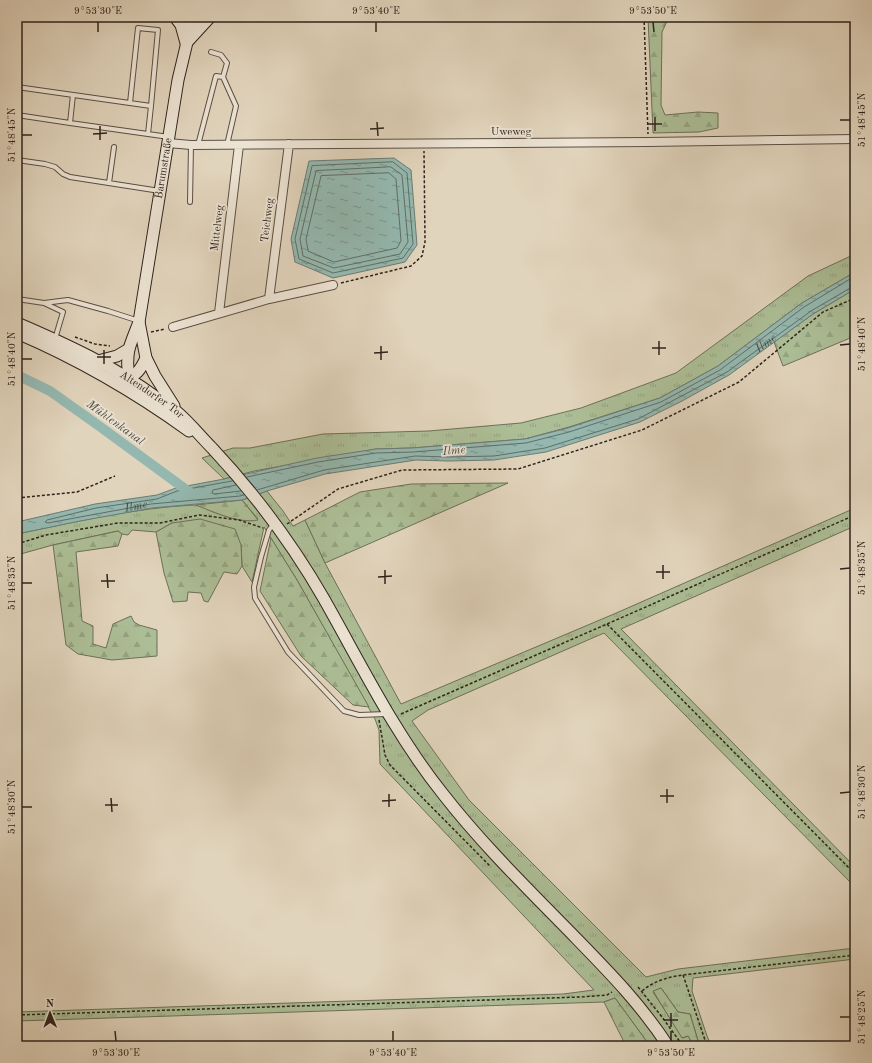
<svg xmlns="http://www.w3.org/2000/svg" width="872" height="1063" viewBox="0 0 872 1063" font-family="'Old Standard TT',serif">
<defs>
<pattern id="grass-tufts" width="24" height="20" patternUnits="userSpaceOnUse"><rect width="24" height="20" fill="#acbe96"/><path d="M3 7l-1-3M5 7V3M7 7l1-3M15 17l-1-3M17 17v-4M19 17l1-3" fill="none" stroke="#94a381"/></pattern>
<pattern id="forest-firs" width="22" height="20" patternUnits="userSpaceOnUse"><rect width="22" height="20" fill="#acbe96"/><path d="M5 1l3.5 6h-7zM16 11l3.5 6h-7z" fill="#94a381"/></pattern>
<pattern id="water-ripples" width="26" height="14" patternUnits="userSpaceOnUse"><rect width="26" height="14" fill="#94b8b0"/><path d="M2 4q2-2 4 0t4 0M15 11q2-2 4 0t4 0" fill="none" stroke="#79958e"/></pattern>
</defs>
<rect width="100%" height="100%" fill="#e1d4bc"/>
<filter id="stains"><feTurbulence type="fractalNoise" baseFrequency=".005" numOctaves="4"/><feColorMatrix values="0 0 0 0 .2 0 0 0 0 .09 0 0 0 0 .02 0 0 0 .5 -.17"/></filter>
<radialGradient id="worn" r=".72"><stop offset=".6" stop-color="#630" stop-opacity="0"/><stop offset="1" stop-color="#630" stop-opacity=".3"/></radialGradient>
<path fill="url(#grass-tufts)" stroke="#6d7059" d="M 855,254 L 855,272 L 802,303 L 718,366 L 660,398 L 569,427 L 525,439 L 412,448 L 376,449 L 254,471 L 224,479 L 202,458 L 233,448 L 250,448 L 323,434 L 429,431 L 521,423 L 581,408 L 676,373 L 808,276 Z
M 267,491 L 283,511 L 293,526 L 305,520 L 325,563 L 401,704 L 614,614 L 855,508 L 855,526 L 621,629 L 855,867 L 855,887 L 604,633 L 428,710 L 412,721 L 469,800 L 646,977 L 678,969 L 855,948 L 855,959 L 693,978 L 692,991 L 707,1036 L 710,1043 L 713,1046 L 701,1046 L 699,1044 L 690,1014 L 678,1012 L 661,988 L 653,992 L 683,1038 L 688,1036 L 694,1046 L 650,1046 L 615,998 L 604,1002 L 17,1021 L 17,1012 L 563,994 L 594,990 L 380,764 L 379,730 L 375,719 L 297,580 L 264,527 L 252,582 L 242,566 L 241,545 L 172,523 L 156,532 L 132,530 L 128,535 L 122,534 L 118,531 L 53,545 L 17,555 L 17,534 C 75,522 134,508 194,505 C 199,505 206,508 211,511 C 224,516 244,523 258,519 L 242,500 Z"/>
<path fill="url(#forest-firs)" stroke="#6d7059" d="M 648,17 L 669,17 L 662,32 L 661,105 L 665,115 L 698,112 L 718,113 L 718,128 L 699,132 L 653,133 Z
M 855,289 L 855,336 L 783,366 L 774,342 L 813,314 Z
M 508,483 L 325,563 L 305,520 L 360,492 L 411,484 Z
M 242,500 L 258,520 C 240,524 213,512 196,505 Z
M 200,519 L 235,529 L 241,545 L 242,566 L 237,574 L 224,572 L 208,602 L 204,601 L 201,593 L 188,592 L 187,601 L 173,602 L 164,573 L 156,532 L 172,523 Z
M 118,531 L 122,534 L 118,546 L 76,552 L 82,621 L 93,626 L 93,644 L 106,648 L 113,624 L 131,616 L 134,622 L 139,625 L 157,630 L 157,656 L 112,660 L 78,654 L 66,645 L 53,545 Z
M 271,538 L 297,580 L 369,707 L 353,705 L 301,656 L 260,591 Z
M 661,988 L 678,1012 L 690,1014 L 699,1044 L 701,1046 L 694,1046 L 688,1036 L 682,1038 L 653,991 Z
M 615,998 L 650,1046 L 626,1046 L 604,1002 Z"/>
<path fill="url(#water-ripples)" stroke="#6b7c75" d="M 394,158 L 411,170 L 417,245 L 405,262 L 333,278 L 295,262 L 291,239 L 309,161 Z
M 855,272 L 855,289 L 813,314 L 729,375 L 682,401 L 640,422 L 546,452 L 494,460 L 448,461 L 416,460 L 325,474 L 267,491 L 242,500 L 152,508 L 80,521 L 17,534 L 17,522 L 95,504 L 157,495 L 176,488 L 224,479 L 317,458 L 376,449 L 412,448 L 525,439 L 568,428 L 660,398 L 718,366 L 802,303 Z"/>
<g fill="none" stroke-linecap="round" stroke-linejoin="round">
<g stroke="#616e66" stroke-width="1">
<path d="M 393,162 L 407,173 L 413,244 L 403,258 L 333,273 L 299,259 L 295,239 L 312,166 Z"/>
<path d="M 391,167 L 402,175 L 408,242 L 400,254 L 334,268 L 303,256 L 300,239 L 316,171 Z"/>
<path d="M 389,173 L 396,179 L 401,241 L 397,248 L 334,262 L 308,251 L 306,239 L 321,176 Z"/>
<path d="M 247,477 L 318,462 L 376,453 L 413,452 L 526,443 L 569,432 L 661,402 L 720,370 L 804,307 L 855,276"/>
<path id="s1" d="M 232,481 L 177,491 L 157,499 L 96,508 L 47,520 L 45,522 L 48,523 L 80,517 L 151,504 L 240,496 L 244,495"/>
<path d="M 236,485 L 213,490 L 212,492 L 214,494 L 241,491"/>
<path id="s2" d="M 257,490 L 324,470 L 415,456 L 448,457 L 494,456 L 545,448 L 638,419 L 727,372 L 811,311 L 852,287 L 855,286"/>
</g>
<path stroke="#94b8b0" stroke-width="10" d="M 17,375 L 50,391 L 102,428 L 192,494"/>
<g stroke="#5b4f44" stroke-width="6">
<path id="service" d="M 17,21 L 17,19 L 20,17
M 211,52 L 221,55 L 227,63 L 223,77
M 17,87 L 151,106 L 148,134 L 169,137
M 130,103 L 138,28 L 158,30 L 151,106
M 17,115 L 70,123 L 148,134
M 70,123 L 73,95
M 198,145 L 216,76 L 223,77 L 236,106 L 227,145
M 17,160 L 45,164 L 55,167 L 63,174 L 70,177 L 160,191
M 109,183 L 114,147
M 190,202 L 191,145
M 17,299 L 44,303 L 63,312 L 55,339
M 44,303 L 68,300 L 108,311 L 139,321
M 273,525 L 269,530 L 261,557 L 254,587 L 255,598 L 288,652 L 344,711 L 359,715 L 387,714"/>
</g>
<g stroke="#5b4f44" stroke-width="10">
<path id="minor" d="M 168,143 L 191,145 L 648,142 L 855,139
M 269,299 L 289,144
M 219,313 L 239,145
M 173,327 L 269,299 L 333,285"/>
</g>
<g stroke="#2e231c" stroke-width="13">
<g id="secondary">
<path d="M 175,17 L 181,25 L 186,43"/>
<path d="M 188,41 L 210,17"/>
<path d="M 139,322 L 146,358 L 155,376 L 174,406"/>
<path id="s3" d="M 17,323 C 66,344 114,366 157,398 C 164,402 171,407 177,412 C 190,423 200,436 212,448 C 255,494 293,545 324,599 C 362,666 395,734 443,794 C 482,844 527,888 571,933 C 607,970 640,1003 668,1046"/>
<path d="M 17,333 C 78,359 135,392 189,431"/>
<path d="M 98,361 L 117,356 L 129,349"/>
<path d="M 123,379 C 136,377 141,369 146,358"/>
<path id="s4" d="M 133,393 C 128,378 126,364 129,349 C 132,339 136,330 139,322 L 178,80 L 193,17"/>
</g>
</g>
<path stroke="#2e231c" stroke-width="1.5" stroke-dasharray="3 2" stroke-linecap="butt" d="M 644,17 L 648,134
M 341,283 L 411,266 L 422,256 L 425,242 L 424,151
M 151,332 L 165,329
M 75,337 L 95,344 L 110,346
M 17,498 L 77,492 L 115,476
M 287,524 L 338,489 L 402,470 L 518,469 L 642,430 L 739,382 L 823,312 L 855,298
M 17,544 L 46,535 L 118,523 L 160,523 L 199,515 L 239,520 L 263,528
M 607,624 L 855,874
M 401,714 L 607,624 L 855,515
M 379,720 L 385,755 L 390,765 L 491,867
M 683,975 L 707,1046
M 638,987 L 662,1017 L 683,1046
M 642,991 C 654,981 668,977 683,975 L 855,955
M 17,1015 L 580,997 L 607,995 L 612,992"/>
<use href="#service" stroke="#ece3d3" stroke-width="4"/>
<use href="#minor" stroke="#ece3d3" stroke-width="8"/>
<use href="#secondary" stroke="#ece3d3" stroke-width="11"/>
</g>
<path fill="none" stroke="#2e231c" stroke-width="1.5" d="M 98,22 L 98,32M 376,22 L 376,32M 653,22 L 654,32M 655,117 L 655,131M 840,120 L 850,120M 377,122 L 378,136M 648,124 L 662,124M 100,126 L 100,140M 370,129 L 384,128M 93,134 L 107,133M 22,135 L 32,135M 659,341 L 659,355M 840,345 L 850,344M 381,346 L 381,360M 652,348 L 666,348M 104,350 L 104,364M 374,353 L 388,352M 97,357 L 111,357M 22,359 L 32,359M 663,565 L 663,579M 840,569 L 850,568M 385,570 L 385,584M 656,572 L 670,572M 107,574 L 108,588M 378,577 L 392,576M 101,581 L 115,581M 22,583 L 32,583M 667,789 L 667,803M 840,793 L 850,792M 389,794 L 389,807M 660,796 L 674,796M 111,798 L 112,812M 382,801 L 396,800M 105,805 L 118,805M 22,807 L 32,807M 671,1013 L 671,1027M 840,1017 L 850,1017M 664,1020 L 678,1020M 115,1031 L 116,1041M 393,1031 L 393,1041M 671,1031 L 671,1041"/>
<g text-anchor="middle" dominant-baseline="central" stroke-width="3.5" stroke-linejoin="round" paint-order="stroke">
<g font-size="11" fill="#2e231c" stroke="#ece3d3">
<text x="511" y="132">Uweweg</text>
<text stroke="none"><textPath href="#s4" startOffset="229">Barumstraße</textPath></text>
<text transform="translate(268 220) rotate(-83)">Teichweg</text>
<text transform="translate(218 228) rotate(-83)">Mittelweg</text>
<text stroke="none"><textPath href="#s3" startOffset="153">Altendorfer Tor</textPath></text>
</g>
<g font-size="12" font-style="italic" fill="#484841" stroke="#ece3d3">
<text stroke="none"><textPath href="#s2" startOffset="539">Ilme</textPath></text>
<text transform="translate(115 423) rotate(36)">Mühlenkanal</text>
<text transform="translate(454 451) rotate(-5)">Ilme</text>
<text stroke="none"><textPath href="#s1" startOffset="285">Ilme</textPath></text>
</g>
</g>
<rect width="872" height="1063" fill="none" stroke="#e1d4bc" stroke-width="44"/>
<g transform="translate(50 1013) rotate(359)" stroke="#ece3d3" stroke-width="3" paint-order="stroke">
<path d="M0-3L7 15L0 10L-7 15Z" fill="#2e231c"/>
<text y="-6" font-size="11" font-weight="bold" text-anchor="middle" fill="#2e231c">N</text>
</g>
<rect x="22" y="22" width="828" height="1019" fill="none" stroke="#2e231c" stroke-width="1.5"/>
<g font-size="10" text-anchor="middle" fill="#2e231c">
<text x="98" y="14">9°53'30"E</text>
<text x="376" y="14">9°53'40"E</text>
<text x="653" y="14">9°53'50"E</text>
<text transform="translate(861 120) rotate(-90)" y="4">51°48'45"N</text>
<text transform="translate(11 135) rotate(-90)" y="4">51°48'45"N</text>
<text transform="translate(861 344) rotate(-90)" y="4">51°48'40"N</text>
<text transform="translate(11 359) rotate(-90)" y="4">51°48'40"N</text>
<text transform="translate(861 568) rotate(-90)" y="4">51°48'35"N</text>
<text transform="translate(11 583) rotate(-90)" y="4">51°48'35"N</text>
<text transform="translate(861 792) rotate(-90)" y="4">51°48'30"N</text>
<text transform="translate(11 807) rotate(-90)" y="4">51°48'30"N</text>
<text transform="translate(861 1017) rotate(-90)" y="4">51°48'25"N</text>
<text x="116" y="1056">9°53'30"E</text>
<text x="393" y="1056">9°53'40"E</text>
<text x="671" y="1056">9°53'50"E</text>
</g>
<rect width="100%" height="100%" filter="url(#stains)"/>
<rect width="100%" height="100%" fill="url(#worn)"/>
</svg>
